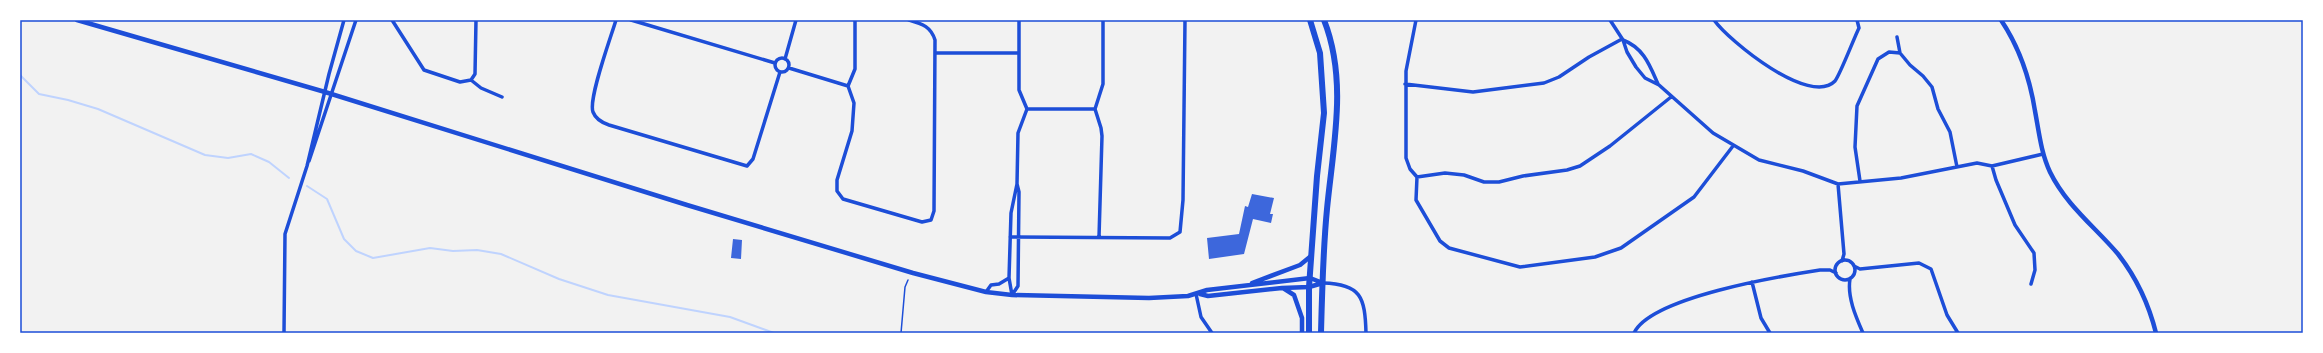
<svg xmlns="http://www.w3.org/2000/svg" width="2323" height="353" viewBox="0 0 2323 353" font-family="Cabin,sans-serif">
<rect width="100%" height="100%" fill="#f2f2f2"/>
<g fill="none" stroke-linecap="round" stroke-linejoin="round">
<path stroke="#bfd3fe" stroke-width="2" d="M 2154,20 L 2158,20
M 20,75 L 39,94 L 68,100 L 98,109 L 205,155 L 228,158 L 251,154 L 269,162 L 289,178
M 307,186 L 327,199 L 344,239 L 356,251 L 373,258 L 430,248 L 453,251 L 477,250 L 501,254 L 559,279 L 608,295 L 730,317 L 774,333"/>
</g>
<path fill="#3d67dc" d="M 1252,194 L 1274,198 L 1270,214 L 1273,214 L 1271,223 L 1253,219 L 1244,254 L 1209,259 L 1207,238 L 1239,234 L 1245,206 L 1248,207 Z
M 733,239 L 742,240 L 741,259 L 731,258 Z"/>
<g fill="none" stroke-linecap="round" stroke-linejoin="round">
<path stroke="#1d4ed8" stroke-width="1.5" d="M 901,333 L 905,287 L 908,280"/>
<path stroke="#1d4ed8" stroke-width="3.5" d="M 392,20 L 424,70 L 460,82 L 471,80 L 475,74 L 476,20
M 616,20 C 611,37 588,99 593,112 C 596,120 603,123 609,125 L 747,166 L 753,159 L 780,72
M 631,20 L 775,63
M 855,20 L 855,69 L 848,86 L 854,103 L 852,131 L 837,180 L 837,191 L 843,199 L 922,222 L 931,220 L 934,211 L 935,40 C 931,27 923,24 909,20
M 1416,20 L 1406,71 L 1406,158 L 1410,169 L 1417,177 L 1416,200 L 1440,241 L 1449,248 L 1520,267 L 1595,257 L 1621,248 L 1694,197 L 1733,146
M 1610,20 L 1623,40 L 1627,52 L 1636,67 L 1645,78 L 1659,85 L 1713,133 L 1759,160 L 1803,171 L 1838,184 L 1901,178 L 1977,163 L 1992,166 L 2043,154
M 1714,20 C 1729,41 1810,107 1835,81 C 1840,75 1854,38 1859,28 L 1857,20
M 1897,37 L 1900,53 L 1910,65 L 1923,76 L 1932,87 L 1938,109 L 1950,132 L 1957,167
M 1623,40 C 1644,48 1650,66 1658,84
M 935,53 L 1018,53
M775 65a7 7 0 1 1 14 0a7 7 0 1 1-14 0Z
M 785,59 L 796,20
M 789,68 L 848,86
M 471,80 L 481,88 L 502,97
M 1405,84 L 1473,92 L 1544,83 L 1559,77 L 1589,57 L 1622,39
M 1027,109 L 1095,109
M 309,161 L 356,20
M 1992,166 L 1996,180 L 2015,225 L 2034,253 L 2035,270 L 2031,284
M 1417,177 L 1445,173 L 1464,175 L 1484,182 L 1499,182 L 1523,176 L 1567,170 L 1580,166 L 1610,146 L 1671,97
M 1860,181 L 1855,147 L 1857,106 L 1878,59 L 1889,52 L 1900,53
M 1838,184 L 1844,254 L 1842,261
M 1010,237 L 1170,238 L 1180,232 L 1183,200 L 1185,20
M 1099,237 L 1102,136 L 1101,128 L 1095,109 L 1103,84 L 1103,20
M1835 270a10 10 0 1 1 20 0a10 10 0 1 1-20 0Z
M 1854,266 L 1860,269 L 1919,263 L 1931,269 L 1947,315 L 1958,333
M 1850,279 C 1847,297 1856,317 1863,333
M 1752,282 L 1761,318 L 1770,333
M 1323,283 C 1361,284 1365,297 1366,333
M 986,292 L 991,285 L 999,284 L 1009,278
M 1196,294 L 1201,317 L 1212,333
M 1012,295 L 1009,278 L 1011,213 L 1017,184 L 1018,133 L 1027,109 L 1019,90 L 1019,20
M 1012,295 L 1018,286 L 1019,192 L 1017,184
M 284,333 L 285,234 L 307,166 L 329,74 L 344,20
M 1634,333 C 1651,297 1781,276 1820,270 L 1830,270 L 1836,273"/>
<path stroke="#1d4ed8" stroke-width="4.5" d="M 77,20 L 325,92 L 687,205 L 913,273 L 986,292 L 1012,295 L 1149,298 L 1188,296 L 1207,290 L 1310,278 L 1323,283
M 2001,20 C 2019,47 2030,79 2035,111 C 2039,132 2041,153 2050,172 C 2066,205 2095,227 2118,254 C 2136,277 2149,305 2156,333
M 1252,283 L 1300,265 L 1311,256
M 1283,288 L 1294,295 L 1302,318 L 1302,333
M 1200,294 L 1208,296 L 1282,288 L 1309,287 L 1323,283"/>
<path stroke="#1d4ed8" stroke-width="6" d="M 1309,333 L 1309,287 L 1317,176 L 1324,113 L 1320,53 L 1310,20
M 1321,333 C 1322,292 1323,250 1327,209 C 1333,146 1348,81 1324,20"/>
</g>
<rect width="2323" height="353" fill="none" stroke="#ffffff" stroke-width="42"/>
<rect x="21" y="21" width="2281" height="311" fill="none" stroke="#1d4ed8" stroke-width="1.5"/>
</svg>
